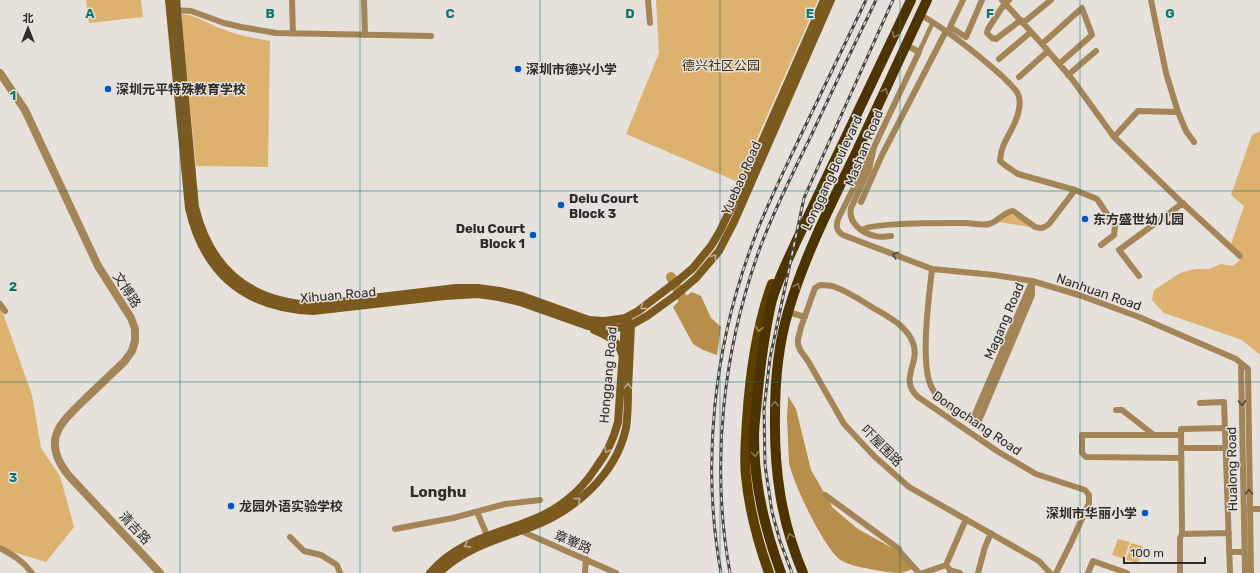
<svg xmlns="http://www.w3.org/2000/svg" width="1260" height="573" viewBox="0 0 1260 573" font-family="Rubik,'Noto Sans SC',sans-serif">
<rect width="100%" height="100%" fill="#e6e1db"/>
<path fill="#ddb26f" d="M 86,0 L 141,0 L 143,17 L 89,23 Z
M 656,0 L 818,0 L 738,182 L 626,134 L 659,53 Z
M 181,14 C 195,14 208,24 222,29 C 237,35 254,38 270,41 L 268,167 L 196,166 Z
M 1260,131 L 1260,355 L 1242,340 L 1164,313 L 1152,300 L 1154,290 L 1180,273 L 1195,269 L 1209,269 L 1221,264 L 1233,266 L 1244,256 L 1231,244 L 1244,206 L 1231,195 L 1252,135 Z
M 1008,212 L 1031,227 L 999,222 Z
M 0,309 L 4,316 L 32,395 L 41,448 L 60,476 L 74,527 L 46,562 L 0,548 Z
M 1118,539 L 1130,542 L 1124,559 L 1112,555 Z
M 1131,543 L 1143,546 L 1138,563 L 1126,560 Z"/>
<path fill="#b78e4a" d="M 692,292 L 701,296 L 711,318 L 721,327 L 717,355 L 703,350 L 693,344 L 673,307 L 680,300 Z
M 788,396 L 796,409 L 811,470 L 833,508 L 858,529 L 894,549 L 907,560 L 913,569 C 909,570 905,572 901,573 C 889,573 852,567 842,561 C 825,551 793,483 789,463 C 785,441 787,417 788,396 Z"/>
<path fill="#e6e1db" d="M 788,394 L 787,417 L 789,463 L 787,459 L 785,417 L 786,395 Z"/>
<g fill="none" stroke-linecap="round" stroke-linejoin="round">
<path stroke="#b78e4a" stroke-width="10" d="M 671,277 L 688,309"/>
<path stroke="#a38558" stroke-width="4.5" d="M 919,52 L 933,22"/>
<path stroke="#a38558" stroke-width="6" d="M 292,0 L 293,34
M 364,0 L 365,35
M 648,0 L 650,23
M 963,0 L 950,27 L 966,37 L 982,0
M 1002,0 L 1042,44 L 1072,79 L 1114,137 L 1178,199 L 1240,256
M 1009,0 L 1005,3 L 988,29 L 987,33 L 992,38 L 996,39 L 1021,20
M 1151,0 L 1166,73 L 1178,112 L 1186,131 L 1194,142
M 174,10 L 191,11 L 224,23 L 241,27 L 276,33 L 431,36
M 921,15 C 950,32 976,53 1002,76 C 1007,81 1015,88 1018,94 C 1020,98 1020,105 1019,109 C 1016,130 1001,139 1000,161 L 1006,166 L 1018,174 L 1075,190 L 1097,199 L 1115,226 L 1114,235 L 1101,245
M 1023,23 L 1051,0
M 1042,44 L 1082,8 L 1092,35 L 1059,64
M 999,59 L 1031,32
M 1068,75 L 1096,51
M 1019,77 L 1048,51
M 1114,137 L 1138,111 L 1178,112
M 874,147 L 838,219 C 836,226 836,231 843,235 L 932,269 L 994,275 L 1032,281 L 1079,295 L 1139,317 L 1236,359 L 1248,369 L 1251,573
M 861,202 L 882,155 L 946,31
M 862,230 C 872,222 948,223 965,223 C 972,223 982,226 989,224 C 998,222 1003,212 1013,211 L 1035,227 C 1041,229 1044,228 1049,224 L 1075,190
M 891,236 C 886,236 880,238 875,236 C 861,233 848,222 851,208 L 869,169 L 874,147 L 919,52 L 906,45
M 932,269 C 929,296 920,362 931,386 C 939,404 961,416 978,423 L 1032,295 L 1032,281
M 1139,276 L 1119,250 L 1183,203
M 0,304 L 5,311
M 788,312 L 805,317
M 1241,364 L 1245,573
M 1200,403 L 1224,402 L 1230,573
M 1116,410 L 1122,410 L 1154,435
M 972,421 L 1031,284
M 1181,435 L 1082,435 L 1082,453 L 1086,457 L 1181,458
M 1181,448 L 1225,448
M 825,495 L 899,549 L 900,552 L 919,573
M 1246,509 L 1260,509
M 477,512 L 487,535
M 395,529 L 453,518 L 505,504 L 540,500
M 521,531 L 616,573
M 1182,534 L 1181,429 L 1225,428
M 290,537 L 304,551 L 321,555 L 337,565 L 340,573
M 0,548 C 13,555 23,561 32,573
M 1229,552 L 1244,552
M 946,565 L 966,519
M 950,570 L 960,573
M 585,573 L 586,559
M 923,573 L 946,565 L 950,570 L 950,573
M 978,573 L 985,547 L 991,533
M 1050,573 L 1039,561 L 909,487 L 874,456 L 844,424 L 808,361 L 800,350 L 798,344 L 798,339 L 801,327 L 815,288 L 820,285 C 825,285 830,285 835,287 C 849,292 862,301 875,309 C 884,314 895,320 903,328 C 907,332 911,337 913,343 C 921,363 898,379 918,397 L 997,451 L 1036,474 L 1085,490 L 1089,495 L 1089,503 L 1071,543 L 1056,573
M 1088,573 L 1093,561 L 1127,573
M 1180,573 L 1180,538 L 1182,534 L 1229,533"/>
<path stroke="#a38558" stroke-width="8" d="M 0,73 L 25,110 L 98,266 L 131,318 L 135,329 L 135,341 L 132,351 L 124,362 C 111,374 99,386 86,398 C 58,425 41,441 69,476 L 160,573"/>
<path stroke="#7c5a1f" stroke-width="8" d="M 169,0 L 189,208 C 204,274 246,308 313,311 L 445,296 L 478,294 L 499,297 L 520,302 L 588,326 L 610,328 L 624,327 L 631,325 L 647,316 L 676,295 L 696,278 L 719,251 L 734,222 L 831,0
M 176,0 L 195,207 C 210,269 249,302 313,305 L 456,288 L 478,288 L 500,291 L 522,296 L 589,320 L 604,321 L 619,319 L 625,318 L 638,311 L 680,279 L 693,268 L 711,246 L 720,231 L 754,160 L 824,0
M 594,330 C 606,335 618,340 622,354
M 430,573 C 461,537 503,534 543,515 C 565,504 584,487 597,466 C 607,453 614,438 618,422 L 625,323
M 439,573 C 464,548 498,539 531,527 C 574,511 616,475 626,428 C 628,415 628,402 628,389 C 629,367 630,346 631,325 L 628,321"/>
<path stroke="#5c3e00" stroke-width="10" d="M 769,573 C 758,542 749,509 746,476 C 744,457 746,439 747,421 C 750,374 756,328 772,284"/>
<path stroke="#4d3300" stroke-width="10" d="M 781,573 C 765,530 754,483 754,437 C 754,425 756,412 757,400 C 760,368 764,336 771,304 C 776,283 787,262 796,242 L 911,0
M 803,573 C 781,521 774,471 775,415 C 775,380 778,346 788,312 C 804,257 830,206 855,155 C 879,103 903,52 927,0"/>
<g stroke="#484642" stroke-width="3">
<path id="rail" d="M 721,573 C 701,463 714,346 753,242 C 766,206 784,171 800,137 C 822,91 844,46 866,0
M 730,573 C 710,463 723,349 761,245 C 775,209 792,174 809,140 C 831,93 853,47 876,0
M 792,573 L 780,541 L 772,512 L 765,465 L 764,409 L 770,358 L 804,198 L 893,0"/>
</g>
<use href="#rail" stroke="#e6e1db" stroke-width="1.5" stroke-dasharray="4.5" stroke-linecap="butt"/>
</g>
<defs><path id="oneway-chevron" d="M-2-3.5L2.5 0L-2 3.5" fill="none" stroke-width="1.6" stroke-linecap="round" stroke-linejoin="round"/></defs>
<g stroke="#8a7958">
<use href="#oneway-chevron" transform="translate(895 35) rotate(115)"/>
<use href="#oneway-chevron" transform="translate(885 91) rotate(-66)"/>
<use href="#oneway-chevron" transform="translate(797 286) rotate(-70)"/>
<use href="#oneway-chevron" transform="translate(775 404) rotate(-89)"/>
<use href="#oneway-chevron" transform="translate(755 454) rotate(86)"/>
<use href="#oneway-chevron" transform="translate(790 536) rotate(-106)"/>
</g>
<g stroke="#524738">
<use href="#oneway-chevron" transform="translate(895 255) rotate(-160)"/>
<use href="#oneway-chevron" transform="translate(1242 403) rotate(89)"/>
<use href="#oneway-chevron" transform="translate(1249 492) rotate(-91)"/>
</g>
<g stroke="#bcab90">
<use href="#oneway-chevron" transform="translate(714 257) rotate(-53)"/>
<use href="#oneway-chevron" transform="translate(643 307) rotate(144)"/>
<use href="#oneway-chevron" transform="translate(628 386) rotate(-87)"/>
<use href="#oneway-chevron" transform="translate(607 450) rotate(119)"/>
<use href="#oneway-chevron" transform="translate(578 500) rotate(-40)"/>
<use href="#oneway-chevron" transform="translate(467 545) rotate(152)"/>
</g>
<use stroke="#9a8763" href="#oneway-chevron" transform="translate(759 329) rotate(100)"/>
<path fill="none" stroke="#0f766e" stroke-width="1" stroke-opacity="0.55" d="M 180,0 L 180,573M 360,0 L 360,573M 540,0 L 540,573M 720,0 L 720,573M 900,0 L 900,573M 1080,0 L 1080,573M 0,191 L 1260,191M 0,382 L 1260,382"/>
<g fill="#0059c2" stroke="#e6e1db" stroke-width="1.5">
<circle cx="518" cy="69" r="4"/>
<circle cx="108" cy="89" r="4"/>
<circle cx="561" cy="205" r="4"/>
<circle cx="1085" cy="219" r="4"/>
<circle cx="533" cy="235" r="4"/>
<circle cx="231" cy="506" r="4"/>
<circle cx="1145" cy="513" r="4"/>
</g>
<g text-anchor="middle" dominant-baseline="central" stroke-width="3" stroke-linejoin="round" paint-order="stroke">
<g font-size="13" fill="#422f11" stroke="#e6e1db">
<text x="721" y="65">德兴社区公园</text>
</g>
<g font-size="13" font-weight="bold" fill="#2f2d2a" stroke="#e6e1db" text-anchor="start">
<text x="526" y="69">深圳市德兴小学</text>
<text x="116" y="89">深圳元平特殊教育学校</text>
<text x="569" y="198">Delu Court<tspan x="569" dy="15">Block 3</tspan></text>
<text x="1093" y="219">东方盛世幼儿园</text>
<text x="525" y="228" text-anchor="end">Delu Court<tspan x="525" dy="15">Block 1</tspan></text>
<text x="239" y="506">龙园外语实验学校</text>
<text x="1137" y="513" text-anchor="end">深圳市华丽小学</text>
</g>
<g font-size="13" fill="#2f2d2a" stroke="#e6e1db">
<text transform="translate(864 148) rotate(-68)">Mashan Road</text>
<text transform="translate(832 173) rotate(-65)">Longgang Boulevard</text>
<text transform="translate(741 178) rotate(-66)">Yuebao Road</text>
<text transform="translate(127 290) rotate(57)">文博路</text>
<text transform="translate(1099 292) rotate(19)">Nanhuan Road</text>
<text transform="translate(338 295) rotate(-5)">Xihuan Road</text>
<text transform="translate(1004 321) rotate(-67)">Magang Road</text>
<text transform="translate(608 375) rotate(-85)">Honggang Road</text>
<text transform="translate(977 423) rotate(34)">Dongchang Road</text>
<text transform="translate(882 446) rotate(45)">吓屋围路</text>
<text transform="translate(1232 469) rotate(-91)">Hualong Road</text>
<text transform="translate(135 528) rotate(47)">清吉路</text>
<text transform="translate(573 542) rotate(23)">章輋路</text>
</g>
<g font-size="15" font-weight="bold" fill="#322f29" stroke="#e6e1db">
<text x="438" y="492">Longhu</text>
</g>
</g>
<g font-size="13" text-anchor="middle" font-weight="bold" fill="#0f766e" stroke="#e6e1db" stroke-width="3" stroke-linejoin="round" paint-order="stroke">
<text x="90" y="18">A</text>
<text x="270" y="18">B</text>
<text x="450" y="18">C</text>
<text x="630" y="18">D</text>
<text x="810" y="18">E</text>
<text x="990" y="18">F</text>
<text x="1170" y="18">G</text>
<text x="13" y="100">1</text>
<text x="13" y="291">2</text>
<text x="13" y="482">3</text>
</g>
<g transform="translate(28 28)" stroke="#e6e1db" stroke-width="3" paint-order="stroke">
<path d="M0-3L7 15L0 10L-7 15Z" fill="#2f2d2a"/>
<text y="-6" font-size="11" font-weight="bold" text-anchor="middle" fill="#2f2d2a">北</text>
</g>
<path d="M1124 557v6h81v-6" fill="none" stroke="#2f2d2a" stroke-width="2"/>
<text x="1130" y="557" font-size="12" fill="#2f2d2a" stroke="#e6e1db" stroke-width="3" paint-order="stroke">100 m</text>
</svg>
